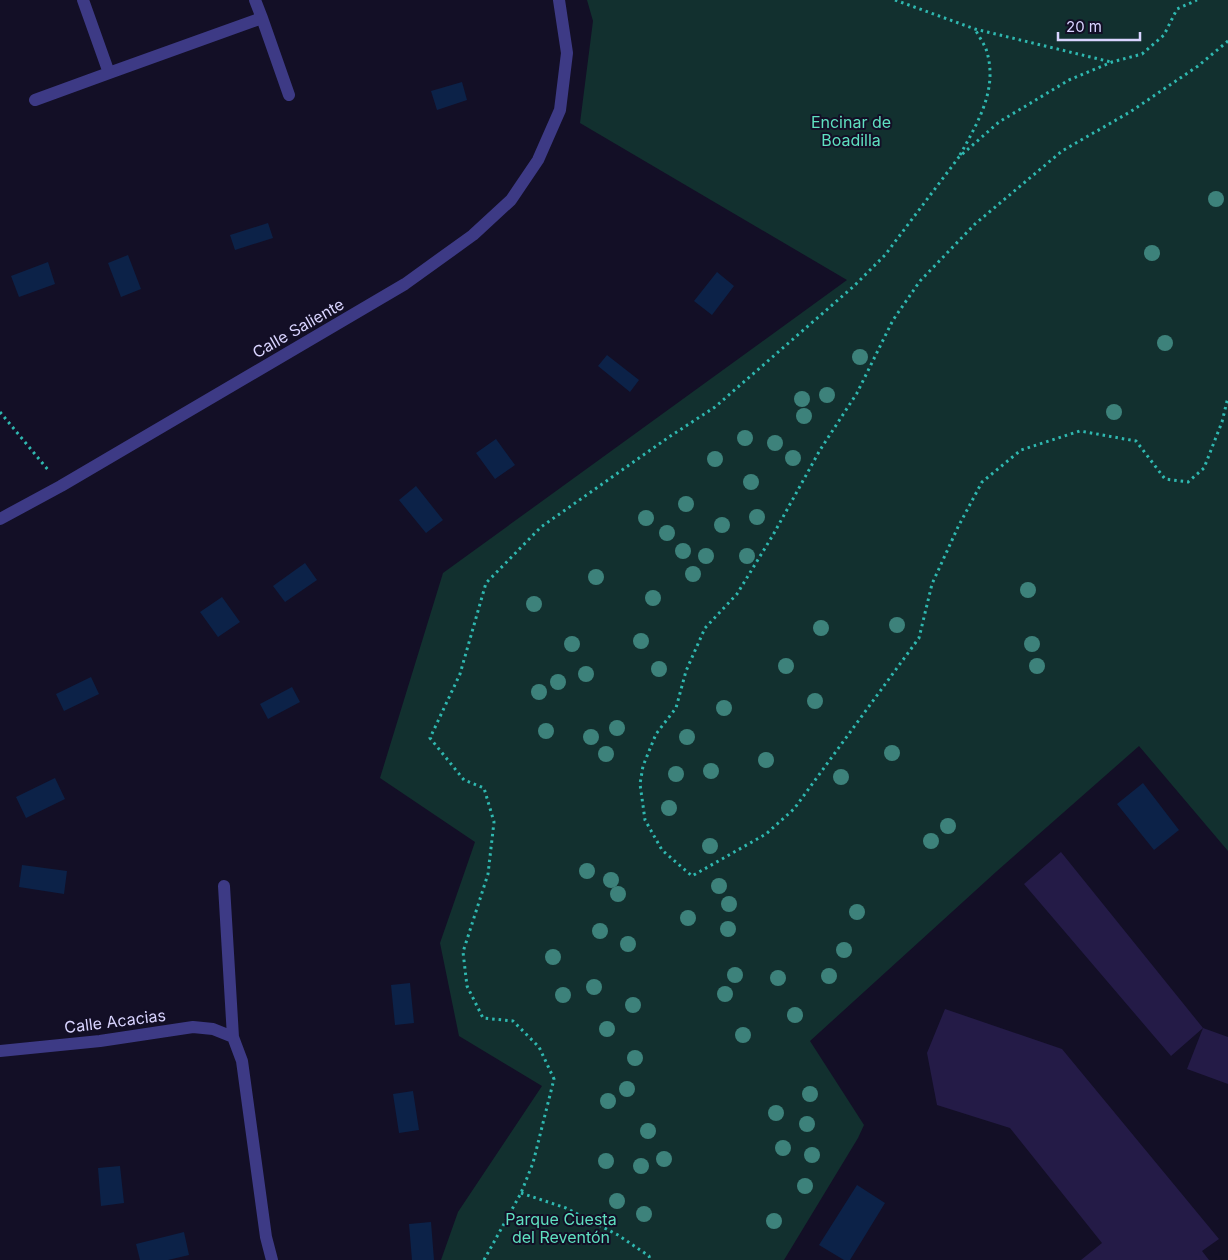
<svg xmlns="http://www.w3.org/2000/svg" width="1228" height="1260" viewBox="0 0 1228 1260" font-family="Inter,sans-serif">
<rect width="100%" height="100%" fill="#130f26"/>
<path fill="#12302f" d="M 587,0 L 1228,0 L 1228,851 L 1139,746 L 997,871 L 810,1041 L 864,1125 L 858,1138 L 784,1260 L 441,1260 L 458,1212 L 542,1086 L 459,1036 L 440,943 L 475,842 L 380,778 L 443,573 L 847,280 L 580,123 L 593,21 Z"/>
<path fill="#0c2248" d="M 462,82 L 467,100 L 437,110 L 431,91 Z
M 268,223 L 273,238 L 235,250 L 230,235 Z
M 128,255 L 141,289 L 121,297 L 108,263 Z
M 48,262 L 55,284 L 19,297 L 11,276 Z
M 717,272 L 734,286 L 712,315 L 694,301 Z
M 607,355 L 639,380 L 630,392 L 598,366 Z
M 496,439 L 515,465 L 495,479 L 476,453 Z
M 416,486 L 443,520 L 426,533 L 399,500 Z
M 305,563 L 317,580 L 285,602 L 273,586 Z
M 222,597 L 240,622 L 218,637 L 200,612 Z
M 91,677 L 99,694 L 64,711 L 56,694 Z
M 292,687 L 300,702 L 268,719 L 260,704 Z
M 55,778 L 65,799 L 26,818 L 16,797 Z
M 1143,783 L 1179,830 L 1154,850 L 1117,804 Z
M 22,865 L 67,871 L 64,894 L 19,887 Z
M 410,983 L 414,1023 L 395,1025 L 391,985 Z
M 413,1091 L 419,1130 L 399,1133 L 393,1094 Z
M 120,1166 L 124,1203 L 101,1206 L 98,1168 Z
M 857,1185 L 885,1203 L 850,1260 L 844,1260 L 819,1245 Z
M 431,1222 L 434,1260 L 412,1260 L 409,1224 Z
M 184,1232 L 189,1255 L 168,1260 L 140,1260 L 136,1244 Z"/>
<path fill="#241b47" d="M 1061,852 L 1203,1028 L 1228,1037 L 1228,1084 L 1187,1069 L 1203,1028 L 1171,1056 L 1024,884 Z
M 945,1009 L 1062,1049 L 1219,1239 L 1202,1251 L 1209,1260 L 1081,1260 L 1102,1243 L 1010,1128 L 937,1105 L 927,1053 Z"/>
<g fill="none" stroke-linecap="round" stroke-linejoin="round">
<path stroke="#2fb8b0" stroke-width="3" stroke-dasharray="2.5 4" stroke-linecap="butt" d="M 895,0 L 975,29 L 1111,62
M 1228,41 L 1198,66 L 1130,112 L 1062,151 L 975,224 L 920,281 L 893,320 L 857,393 L 820,450 L 773,535 L 737,594 L 705,628 L 686,671 L 676,708 L 656,734 L 643,766 L 640,784 L 645,820 L 662,850 L 692,876 L 766,834 L 794,809 L 919,638 L 932,584 L 958,527 L 982,482 L 1021,450 L 1080,431 L 1136,441 L 1165,479 L 1188,482 L 1204,468 L 1222,422 L 1228,397
M 960,155 C 978,122 999,88 986,49 C 983,42 978,35 975,29
M 0,412 L 49,471
M 521,1193 L 566,1208 L 618,1235 L 649,1256 L 650,1260
M 484,1260 L 521,1193 L 533,1163 L 554,1079 L 539,1047 L 513,1021 L 483,1018 L 467,986 L 463,952 L 488,874 L 494,822 L 484,788 L 464,780 L 430,738 L 460,674 L 486,583 L 541,527 L 669,437 L 715,407 L 854,286 L 885,255 L 959,157 L 999,122 L 1069,80 L 1112,62 L 1142,54 L 1164,35 L 1177,9 L 1197,0"/>
<path stroke="#3d3a85" stroke-width="12" d="M 83,0 L 109,73 L 262,18 L 255,0
M 262,18 L 289,95
M 35,100 L 109,73
M 0,519 L 61,486 L 405,284 L 473,235 L 511,200 L 538,160 L 560,110 L 567,53 L 559,0
M 224,886 L 233,1037
M 0,1051 L 100,1041 L 193,1027 L 213,1029 L 233,1037 L 242,1061 L 266,1237 L 272,1260"/>
</g>
<g fill="#3d827b">
<circle cx="1216" cy="199" r="8"/>
<circle cx="1152" cy="253" r="8"/>
<circle cx="1165" cy="343" r="8"/>
<circle cx="860" cy="357" r="8"/>
<circle cx="827" cy="395" r="8"/>
<circle cx="802" cy="399" r="8"/>
<circle cx="1114" cy="412" r="8"/>
<circle cx="804" cy="416" r="8"/>
<circle cx="745" cy="438" r="8"/>
<circle cx="775" cy="443" r="8"/>
<circle cx="793" cy="458" r="8"/>
<circle cx="715" cy="459" r="8"/>
<circle cx="751" cy="482" r="8"/>
<circle cx="686" cy="504" r="8"/>
<circle cx="757" cy="517" r="8"/>
<circle cx="646" cy="518" r="8"/>
<circle cx="722" cy="525" r="8"/>
<circle cx="667" cy="533" r="8"/>
<circle cx="683" cy="551" r="8"/>
<circle cx="706" cy="556" r="8"/>
<circle cx="747" cy="556" r="8"/>
<circle cx="693" cy="574" r="8"/>
<circle cx="596" cy="577" r="8"/>
<circle cx="1028" cy="590" r="8"/>
<circle cx="653" cy="598" r="8"/>
<circle cx="534" cy="604" r="8"/>
<circle cx="897" cy="625" r="8"/>
<circle cx="821" cy="628" r="8"/>
<circle cx="641" cy="641" r="8"/>
<circle cx="572" cy="644" r="8"/>
<circle cx="1032" cy="644" r="8"/>
<circle cx="786" cy="666" r="8"/>
<circle cx="1037" cy="666" r="8"/>
<circle cx="659" cy="669" r="8"/>
<circle cx="586" cy="674" r="8"/>
<circle cx="558" cy="682" r="8"/>
<circle cx="539" cy="692" r="8"/>
<circle cx="815" cy="701" r="8"/>
<circle cx="724" cy="708" r="8"/>
<circle cx="617" cy="728" r="8"/>
<circle cx="546" cy="731" r="8"/>
<circle cx="591" cy="737" r="8"/>
<circle cx="687" cy="737" r="8"/>
<circle cx="892" cy="753" r="8"/>
<circle cx="606" cy="754" r="8"/>
<circle cx="766" cy="760" r="8"/>
<circle cx="711" cy="771" r="8"/>
<circle cx="676" cy="774" r="8"/>
<circle cx="841" cy="777" r="8"/>
<circle cx="669" cy="808" r="8"/>
<circle cx="948" cy="826" r="8"/>
<circle cx="931" cy="841" r="8"/>
<circle cx="710" cy="846" r="8"/>
<circle cx="587" cy="871" r="8"/>
<circle cx="611" cy="880" r="8"/>
<circle cx="719" cy="886" r="8"/>
<circle cx="618" cy="894" r="8"/>
<circle cx="729" cy="904" r="8"/>
<circle cx="857" cy="912" r="8"/>
<circle cx="688" cy="918" r="8"/>
<circle cx="728" cy="929" r="8"/>
<circle cx="600" cy="931" r="8"/>
<circle cx="628" cy="944" r="8"/>
<circle cx="844" cy="950" r="8"/>
<circle cx="553" cy="957" r="8"/>
<circle cx="735" cy="975" r="8"/>
<circle cx="829" cy="976" r="8"/>
<circle cx="778" cy="978" r="8"/>
<circle cx="594" cy="987" r="8"/>
<circle cx="725" cy="994" r="8"/>
<circle cx="563" cy="995" r="8"/>
<circle cx="633" cy="1005" r="8"/>
<circle cx="795" cy="1015" r="8"/>
<circle cx="607" cy="1029" r="8"/>
<circle cx="743" cy="1035" r="8"/>
<circle cx="635" cy="1058" r="8"/>
<circle cx="627" cy="1089" r="8"/>
<circle cx="810" cy="1094" r="8"/>
<circle cx="608" cy="1101" r="8"/>
<circle cx="776" cy="1113" r="8"/>
<circle cx="807" cy="1124" r="8"/>
<circle cx="648" cy="1131" r="8"/>
<circle cx="783" cy="1148" r="8"/>
<circle cx="812" cy="1155" r="8"/>
<circle cx="664" cy="1159" r="8"/>
<circle cx="606" cy="1161" r="8"/>
<circle cx="641" cy="1166" r="8"/>
<circle cx="805" cy="1186" r="8"/>
<circle cx="617" cy="1201" r="8"/>
<circle cx="644" cy="1214" r="8"/>
<circle cx="774" cy="1221" r="8"/>
</g>
<g text-anchor="middle" dominant-baseline="central" stroke-width="4" stroke-linejoin="round" paint-order="stroke">
<g font-size="16" fill="#5fe0c0" stroke="#130f26">
<text x="851" y="122">Encinar de<tspan x="851" dy="18">Boadilla</tspan></text>
<text x="561" y="1219">Parque Cuesta<tspan x="561" dy="18">del Reventón</tspan></text>
</g>
<g font-size="16" fill="#d9d4ff" stroke="#130f26">
<text transform="translate(298 328) rotate(-30)">Calle Saliente</text>
<text transform="translate(115 1021) rotate(-7)">Calle Acacias</text>
</g>
</g>
<path d="M1058 32v8h82v-8" fill="none" stroke="#d9d4ff" stroke-width="2.5"/>
<text x="1066" y="32" font-size="15" fill="#d9d4ff" stroke="#130f26" stroke-width="4" paint-order="stroke">20 m</text>
</svg>
